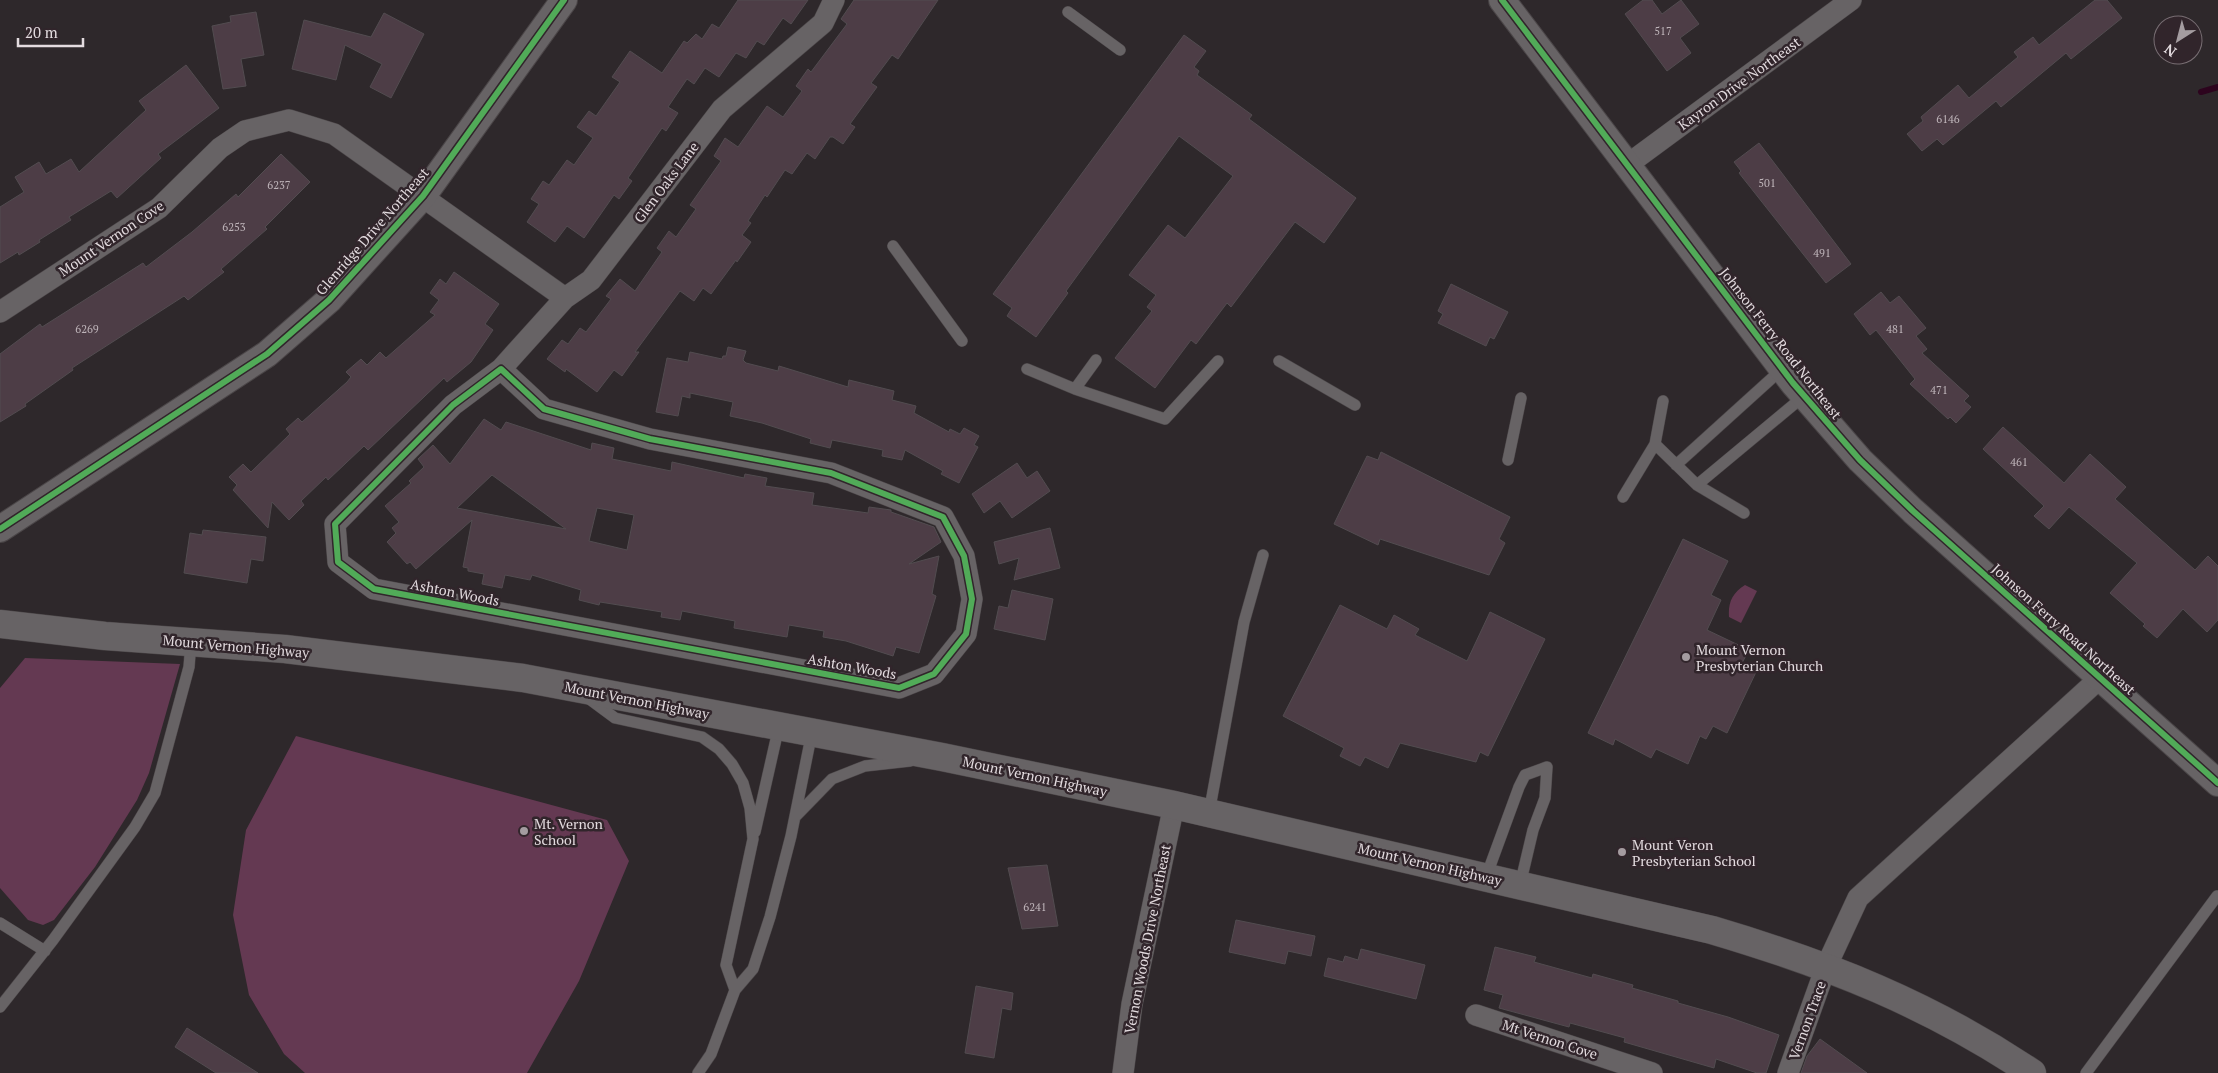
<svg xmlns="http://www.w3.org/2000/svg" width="2218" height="1073" viewBox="0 0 2218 1073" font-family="'PT Serif',serif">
<rect width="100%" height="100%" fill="#2e282b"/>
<path fill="#643952" d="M 1745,585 L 1757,591 L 1741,623 L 1729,617 C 1728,603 1732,593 1745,585 Z
M 25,658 L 180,664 L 149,773 L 137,800 L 95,867 L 54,920 L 43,925 L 28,920 L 0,888 L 0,688 Z
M 296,736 L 607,820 L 629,861 L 579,981 L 527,1073 L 305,1073 L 284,1054 L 249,995 L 233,915 L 246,830 Z"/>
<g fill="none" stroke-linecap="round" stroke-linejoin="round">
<path stroke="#2d041e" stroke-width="6" d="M 2201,92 L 2218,87"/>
</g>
<path fill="#4d3d46" stroke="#524c50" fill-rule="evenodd" d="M 738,0 L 808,0 L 791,24 L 783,18 L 764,45 L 757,41 L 746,58 L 736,53 L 719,77 L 705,68 L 694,84 L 687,79 L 668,107 L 678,113 L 666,131 L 662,128 L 628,178 L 632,181 L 619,199 L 614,195 L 584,238 L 567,226 L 555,242 L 527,222 L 539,204 L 531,199 L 543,181 L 549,185 L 567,160 L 574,165 L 593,138 L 577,127 L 589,111 L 596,116 L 620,82 L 612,77 L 630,51 L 662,73 L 684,41 L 687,43 L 696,34 L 702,39 L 712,24 L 719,28 Z
M 854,0 L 938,0 L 898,59 L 892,55 L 871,83 L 877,87 L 850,124 L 855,127 L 843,144 L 833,137 L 830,137 L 815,159 L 807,153 L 792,174 L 785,170 L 767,197 L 765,195 L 748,221 L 751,223 L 742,235 L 751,242 L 737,262 L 736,260 L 711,294 L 703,288 L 694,301 L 680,291 L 635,352 L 639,352 L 622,376 L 614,370 L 597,392 L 566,369 L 565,372 L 547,359 L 562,340 L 568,344 L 580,328 L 586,332 L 611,299 L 606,296 L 620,279 L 635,291 L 662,252 L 657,248 L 669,231 L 676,237 L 696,209 L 690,205 L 721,161 L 714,156 L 725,138 L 738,147 L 767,106 L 783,117 L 802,91 L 796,86 L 808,69 L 811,72 L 847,24 L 841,19 Z
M 1643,0 L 1652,0 L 1662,14 L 1681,0 L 1699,24 L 1680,38 L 1691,53 L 1667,71 L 1625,14 Z
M 2095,0 L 2107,0 L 2122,18 L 2071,59 L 2066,53 L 2001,107 L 1996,101 L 1943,145 L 1937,139 L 1922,151 L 1907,134 L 1923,121 L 1921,117 L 1958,85 L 1969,98 L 2018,57 L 2014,52 L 2033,37 L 2039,45 Z
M 256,12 L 264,55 L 241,59 L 246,86 L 223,89 L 212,26 L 231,22 L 230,16 Z
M 384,13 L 424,34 L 391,98 L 370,87 L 382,64 L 345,45 L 336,80 L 292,69 L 304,20 L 371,37 Z
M 1184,35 L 1206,51 L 1194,67 L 1199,71 L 1197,75 L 1252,115 L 1249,119 L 1356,198 L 1324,243 L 1295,222 L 1231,307 L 1227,303 L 1196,344 L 1191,340 L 1155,388 L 1115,358 L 1152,311 L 1147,307 L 1156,295 L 1129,275 L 1168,225 L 1185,238 L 1233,176 L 1179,136 L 1066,291 L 1068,293 L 1036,337 L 1007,316 L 1012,308 L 993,294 Z
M 186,65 L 219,108 L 158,154 L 161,158 L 117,198 L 111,191 L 69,217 L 71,220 L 39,240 L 40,242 L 19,255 L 18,252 L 0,263 L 0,207 L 24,192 L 15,177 L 39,162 L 46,174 L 71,159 L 79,172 L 146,110 L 139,101 Z
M 1759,143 L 1851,264 L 1826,283 L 1739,173 L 1741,171 L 1734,162 Z
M 281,154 L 310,182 L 265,227 L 267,229 L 221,269 L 224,272 L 188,300 L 184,296 L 72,368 L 73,370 L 25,404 L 26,406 L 0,422 L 0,354 L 40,324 L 42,327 L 143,263 L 146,267 L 192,232 L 236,194 L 238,197 Z
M 454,272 L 499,304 L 485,324 L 493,330 L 471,362 L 447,382 L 444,378 L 368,450 L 364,446 L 328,480 L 326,477 L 301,501 L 304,505 L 289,520 L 272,502 L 268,528 L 233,490 L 237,485 L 229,477 L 243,464 L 251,472 L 290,434 L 286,429 L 298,418 L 302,422 L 347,382 L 351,377 L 346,372 L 361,359 L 367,365 L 380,352 L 386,358 L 435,315 L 430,312 L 439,300 L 430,293 L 440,279 L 446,284 Z
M 1451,284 L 1508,312 L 1494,339 L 1490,337 L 1486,346 L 1438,323 L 1443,314 L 1438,311 Z
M 1881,292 L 1890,303 L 1899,296 L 1926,328 L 1916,336 L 1927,349 L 1922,353 L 1969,396 L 1964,401 L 1971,407 L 1956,423 L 1950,417 L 1948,419 L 1910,384 L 1915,379 L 1876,330 L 1870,335 L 1854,314 Z
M 728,347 L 746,351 L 743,360 L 746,363 L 778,371 L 779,366 L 848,387 L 849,380 L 894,391 L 892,400 L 916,406 L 914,413 L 949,432 L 950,429 L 960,434 L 964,428 L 979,436 L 974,445 L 978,447 L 959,483 L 941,474 L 943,471 L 905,450 L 902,460 L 882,456 L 883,450 L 832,440 L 830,448 L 810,443 L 811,439 L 762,423 L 730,416 L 733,402 L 690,393 L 690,398 L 682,396 L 678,416 L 656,412 L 667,358 L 688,362 L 690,352 L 722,359 L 723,356 L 726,356 Z
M 484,419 L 501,430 L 506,422 L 591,450 L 592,443 L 614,448 L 612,459 L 671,471 L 672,462 L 744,478 L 745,474 L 767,478 L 765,486 L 814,493 L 812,505 L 868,513 L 869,507 L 891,510 L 891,512 L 934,527 L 941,542 L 909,564 L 939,556 L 932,594 L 936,596 L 919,653 L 896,647 L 893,656 L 846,641 L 823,637 L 824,631 L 789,625 L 787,637 L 734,628 L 735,621 L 682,611 L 680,620 L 661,617 L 662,612 L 600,602 L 599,605 L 579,600 L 581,590 L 532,575 L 530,580 L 505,575 L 502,588 L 482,584 L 484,574 L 468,571 L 468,568 L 463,567 L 472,520 L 416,569 L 410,562 L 407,564 L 387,542 L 396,533 L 392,528 L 399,522 L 385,506 L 411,483 L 409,481 L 424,467 L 418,459 L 433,445 L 450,464 ZM 492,475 L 566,529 L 457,508 ZM 597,508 L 634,515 L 627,550 L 589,541 Z
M 2003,427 L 2064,483 L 2090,454 L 2126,487 L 2115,499 L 2195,570 L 2208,556 L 2218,566 L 2218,620 L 2207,632 L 2183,609 L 2157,638 L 2143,626 L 2145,624 L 2110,593 L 2137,563 L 2069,507 L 2049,529 L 2034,516 L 2044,506 L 1983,449 Z
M 1381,452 L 1510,517 L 1499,539 L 1505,543 L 1489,575 L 1380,539 L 1378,545 L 1334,524 L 1367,456 L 1378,460 Z
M 1017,463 L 1027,478 L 1037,471 L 1050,491 L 1012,518 L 1000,501 L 984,513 L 972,494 Z
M 1050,528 L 1060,568 L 1014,580 L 1019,558 L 999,564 L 994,542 Z
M 203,530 L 266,537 L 263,561 L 251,559 L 247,583 L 184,573 L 190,533 L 202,535 Z
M 1683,539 L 1728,561 L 1711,595 L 1721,600 L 1707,630 L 1749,650 L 1742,663 L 1757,670 L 1727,733 L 1713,726 L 1706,739 L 1700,736 L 1688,764 L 1656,749 L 1651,758 L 1615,739 L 1613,745 L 1588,733 Z
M 1012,590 L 1053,599 L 1045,640 L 994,629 L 999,606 L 1008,608 Z
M 1340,605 L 1387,629 L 1394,615 L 1419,629 L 1415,635 L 1467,661 L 1490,612 L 1545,639 L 1488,756 L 1480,752 L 1476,762 L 1400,743 L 1388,768 L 1365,757 L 1360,766 L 1340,756 L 1344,748 L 1283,716 Z
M 1047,865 L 1058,926 L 1022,929 L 1008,868 Z
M 1236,920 L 1315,936 L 1311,956 L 1288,951 L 1285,964 L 1229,952 Z
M 1495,947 L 1536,957 L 1534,962 L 1592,978 L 1593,974 L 1633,985 L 1632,988 L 1678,1001 L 1678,1003 L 1728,1017 L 1779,1035 L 1766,1073 L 1757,1073 L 1716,1059 L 1714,1068 L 1624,1042 L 1625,1038 L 1570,1023 L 1569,1027 L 1499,1008 L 1503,995 L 1484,990 Z
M 1361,949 L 1425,965 L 1416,999 L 1324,976 L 1328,958 L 1343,962 L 1345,956 L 1358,960 Z
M 976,986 L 1013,993 L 1011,1010 L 1002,1008 L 994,1058 L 965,1053 Z
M 187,1028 L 258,1073 L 216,1073 L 175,1047 Z
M 1820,1039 L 1867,1073 L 1801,1073 L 1807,1056 Z"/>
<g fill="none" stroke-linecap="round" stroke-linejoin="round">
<g stroke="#4b4648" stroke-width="12">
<path id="service" d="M 1068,12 L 1120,50
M 893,246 L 962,341
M 1279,361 L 1355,405
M 1027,369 L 1075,389 L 1165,419 L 1218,361
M 1075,389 L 1096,360
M 1655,444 L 1697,485 L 1744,513
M 1508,460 L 1521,398
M 1676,465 L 1782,369
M 1697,485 L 1804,396
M 1623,497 L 1655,444 L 1663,401
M 588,698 L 615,718 L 702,737 L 719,749 L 732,764 L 743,783 L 750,808 L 753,839 L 726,965 L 735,990
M 1209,813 L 1244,622 L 1263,555
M 795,817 L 832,779 L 865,766 L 910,761
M 755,832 L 779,726
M 1486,877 L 1519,787 L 1525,775 L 1547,767 L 1545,798 L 1533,830 L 1520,885
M 0,923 L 45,951
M 0,1007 L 53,940 L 135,827 L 155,793 L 189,667 L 191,642
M 698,1073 L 711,1054 L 735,990 L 753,969 L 770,917 L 791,836 L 812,732
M 2086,1073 L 2217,896"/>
</g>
<g stroke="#4b4648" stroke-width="22">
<path id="minor" d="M 1627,165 L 1851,0
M 0,312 L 159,208 L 220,148 L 245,131 L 289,120 L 334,134 L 565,298
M 501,369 L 544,409 L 650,439 L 831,473 L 943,517 L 964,556 L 972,599 L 966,634 L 934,674 L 899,688 L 374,589 L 338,562 L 335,524 L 453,405 Z
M 501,369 L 565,298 L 591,280 L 722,109 L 823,23 L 834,0
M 1476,1015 L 1652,1073
M 1123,1073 L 1132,1004 L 1174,805
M 1788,1073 L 1826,967 L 1858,898 L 2100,678"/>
</g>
<g stroke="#4b4648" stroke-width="28">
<path id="tertiary" d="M 1502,0 L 1793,383 L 1860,460 L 1913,511 L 2218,783
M 0,529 L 267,354 L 329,300 L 423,196 L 564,0"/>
</g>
<g stroke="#4b4648" stroke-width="29">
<path id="secondary" d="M 0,624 L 105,636 L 285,649 L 523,678 L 942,757 L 1174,805 L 1712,930 C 1830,965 1929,1004 2032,1073"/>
</g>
<use href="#service" stroke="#676365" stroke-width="11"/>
<use href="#minor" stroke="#676365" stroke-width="21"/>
<use href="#tertiary" stroke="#676365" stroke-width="26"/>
<use href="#secondary" stroke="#676365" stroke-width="28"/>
<g stroke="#31252b" stroke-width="9">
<path id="cycleway" d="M 1502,0 L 1793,383 L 1860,460 L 1913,511 L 2218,783
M 501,369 L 544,409 L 650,439 L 831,473 L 943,517 L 964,556 L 972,599 L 966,634 L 934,674 L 899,688 L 374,589 L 338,562 L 335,524 L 453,405 Z
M 0,529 L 267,354 L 329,300 L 423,196 L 564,0"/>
</g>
<use href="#cycleway" stroke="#51ab58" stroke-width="6"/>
</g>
<g fill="#a49ca0" stroke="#31252b" stroke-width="2">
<circle cx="1686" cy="657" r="5"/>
<circle cx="524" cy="831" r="5"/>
<circle cx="1622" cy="852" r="5"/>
</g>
<g text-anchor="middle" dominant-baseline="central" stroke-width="5" stroke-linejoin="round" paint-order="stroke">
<g font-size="11" fill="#beb4b9">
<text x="1663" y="31">517</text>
<text x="1948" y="119">6146</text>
<text x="1767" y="183">501</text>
<text x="279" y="185">6237</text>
<text x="234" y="227">6253</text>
<text x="1822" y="253">491</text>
<text x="87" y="329">6269</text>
<text x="1895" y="329">481</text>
<text x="1939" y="390">471</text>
<text x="2019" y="462">461</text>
<text x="1035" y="907">6241</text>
</g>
<g font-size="14" fill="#e3dbdf" stroke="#31252b">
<text transform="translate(1739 83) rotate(-36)">Kayron Drive Northeast</text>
<text transform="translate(666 182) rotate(-53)">Glen Oaks Lane</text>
<text transform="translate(372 231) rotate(-49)">Glenridge Drive Northeast</text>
<text transform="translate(111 238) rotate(-34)">Mount Vernon Cove</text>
<text transform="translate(1781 343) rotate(52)">Johnson Ferry Road Northeast</text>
<text transform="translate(455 592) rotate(11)">Ashton Woods</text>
<text transform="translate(2064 629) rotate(42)">Johnson Ferry Road Northeast</text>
<text transform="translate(236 646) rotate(5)">Mount Vernon Highway</text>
<text transform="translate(852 666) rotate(10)">Ashton Woods</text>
<text transform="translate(637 700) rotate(11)">Mount Vernon Highway</text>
<text transform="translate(1035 776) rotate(12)">Mount Vernon Highway</text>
<text transform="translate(1430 864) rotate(13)">Mount Vernon Highway</text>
<text transform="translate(1147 939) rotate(-79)">Vernon Woods Drive Northeast</text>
<text transform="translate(1807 1020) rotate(-70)">Vernon Trace</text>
<text transform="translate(1550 1039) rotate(18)">Mt Vernon Cove</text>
</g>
<g font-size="14" fill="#e3dbdf" stroke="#31252b" text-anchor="start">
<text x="1696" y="649">Mount Vernon<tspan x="1696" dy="16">Presbyterian Church</tspan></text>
<text x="534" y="823">Mt. Vernon<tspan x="534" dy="16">School</tspan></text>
<text x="1632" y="844">Mount Veron<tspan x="1632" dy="16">Presbyterian School</tspan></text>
</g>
</g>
<g transform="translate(2178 40) rotate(216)"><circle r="24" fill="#31252b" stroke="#786e73"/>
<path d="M0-4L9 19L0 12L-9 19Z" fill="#a49ca0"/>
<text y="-8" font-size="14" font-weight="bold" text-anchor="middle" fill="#e3dbdf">N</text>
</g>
<path d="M18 38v8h65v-8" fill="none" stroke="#e3dbdf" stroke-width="2.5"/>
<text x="25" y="38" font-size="15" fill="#e3dbdf" stroke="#31252b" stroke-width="4" paint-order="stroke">20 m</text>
</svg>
